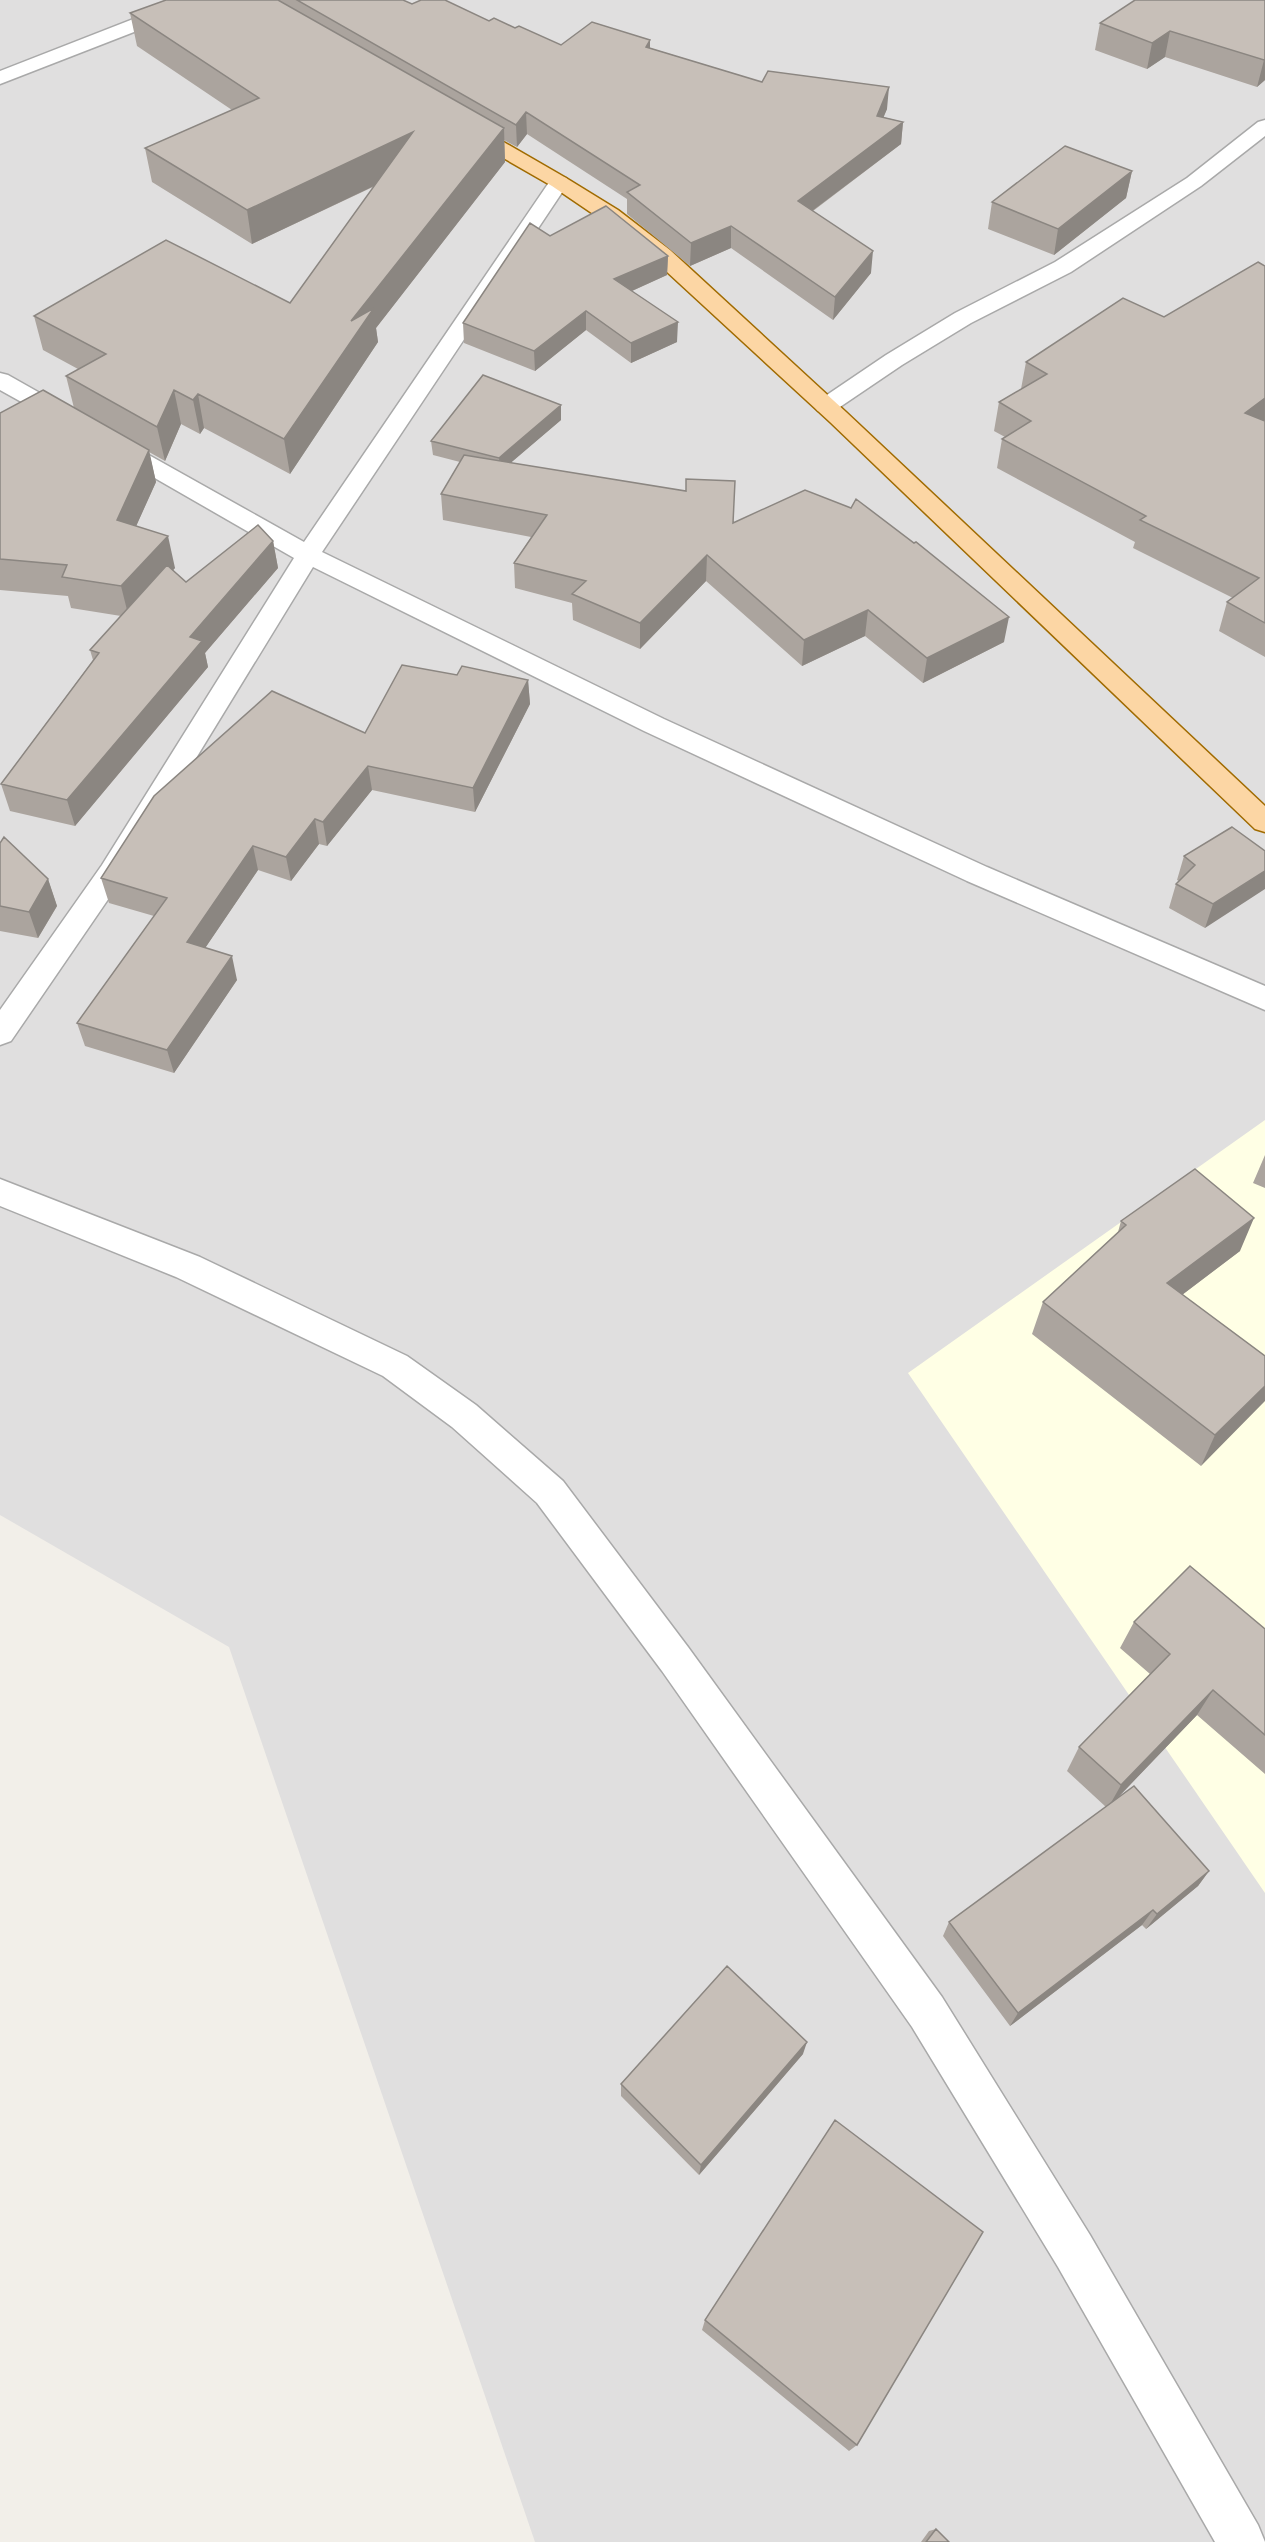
<svg xmlns="http://www.w3.org/2000/svg" width="1265" height="2542" viewBox="0 0 1265 2542" font-family="Commissioner,sans-serif">
<rect width="100%" height="100%" fill="#f2efe9"/>
<path fill="#e0dfdf" d="M 0,0 L 1265,0 L 1265,2542 L 535,2542 L 229,1647 L 0,1515 Z"/>
<path fill="#ffffe5" d="M 1265,1120 L 1265,1893 L 908,1373 Z"/>
<g fill="none" stroke-linecap="round" stroke-linejoin="round">
<g stroke="#a9a9a9" stroke-width="3">
<path id="minor" d="M 182,0 L 208,0 L 206,4 L 0,84 L 0,71 Z
M 1265,120 L 1265,136 L 1201,186 L 1071,272 L 971,323 L 902,365 L 834,411 L 826,413 L 818,411 L 814,406 L 818,401 L 886,355 L 955,313 L 1055,262 L 1187,178 L 1258,122 Z
M 559,176 L 566,178 L 569,182 L 322,552 L 664,719 L 987,867 L 1265,986 L 1265,1010 L 967,881 L 644,731 L 313,567 L 122,879 L 11,1041 L 0,1045 L 0,1010 L 102,865 L 294,558 L 106,450 L 102,445 L 106,440 L 114,438 L 122,440 L 304,542 L 552,178 Z
M 0,373 L 8,375 L 77,414 L 81,419 L 77,424 L 69,426 L 61,424 L 0,390 Z
M 0,1179 L 200,1257 L 407,1356 L 476,1405 L 563,1481 L 688,1647 L 942,1997 L 1090,2235 L 1258,2525 L 1265,2542 L 1215,2542 L 1058,2267 L 912,2027 L 662,1671 L 537,1503 L 452,1427 L 383,1376 L 176,1277 L 0,1206 Z"/>
</g>
<g stroke="#a06b00" stroke-width="3">
<path id="major" d="M 467,123 L 474,125 L 566,178 L 618,210 L 670,250 L 846,412 L 1265,806 L 1265,832 L 1255,829 L 830,422 L 654,260 L 602,220 L 552,186 L 460,133 L 457,129 L 460,125 Z"/>
</g>
<use href="#minor" fill="#fff" fill-rule="evenodd"/>
<use href="#major" fill="#fcd6a4" fill-rule="evenodd"/>
</g>
<path fill="#aba49e" d="M 166,0 L 403,0 L 412,4 L 489,21 L 515,28 L 561,45 L 650,48 L 762,82 L 887,109 L 883,117 L 903,122 L 901,144 L 813,211 L 871,273 L 833,320 L 731,248 L 690,266 L 627,214 L 627,199 L 527,134 L 517,147 L 504,140 L 505,162 L 376,328 L 378,342 L 290,474 L 204,428 L 200,434 L 181,424 L 165,461 L 149,452 L 156,482 L 136,526 L 175,568 L 173,570 L 186,582 L 273,541 L 278,568 L 205,653 L 208,667 L 75,826 L 10,811 L 1,784 L 93,660 L 90,650 L 121,616 L 71,608 L 68,596 L 0,590 L 0,413 L 74,408 L 66,376 L 78,369 L 43,350 L 34,316 L 290,303 L 375,186 L 252,244 L 152,182 L 145,148 L 232,110 L 137,46 L 130,13 Z
M 1265,0 L 1265,80 L 1257,87 L 1165,57 L 1147,69 L 1095,50 L 1100,23 Z
M 1132,171 L 1126,198 L 1054,255 L 988,229 L 992,202 Z
M 550,236 L 668,256 L 667,275 L 632,291 L 677,342 L 631,363 L 586,330 L 535,371 L 464,343 L 463,323 Z
M 1265,266 L 1265,657 L 1219,631 L 1227,602 L 1233,598 L 1133,548 L 1135,542 L 997,468 L 1002,439 L 1005,437 L 994,431 L 999,402 L 1021,389 L 1026,362 L 1164,317 Z
M 561,420 L 510,463 L 733,523 L 1004,642 L 923,683 L 865,636 L 802,666 L 706,581 L 640,649 L 573,620 L 572,603 L 515,588 L 514,563 L 531,537 L 443,520 L 441,494 L 460,462 L 433,455 L 431,441 Z
M 528,680 L 530,704 L 475,812 L 372,790 L 327,846 L 319,844 L 291,881 L 258,870 L 205,948 L 237,980 L 174,1073 L 85,1046 L 77,1023 L 154,916 L 109,903 L 101,878 L 365,733 Z
M 0,843 L 48,879 L 57,906 L 38,938 L 0,931 Z
M 1265,851 L 1205,928 L 1169,908 L 1176,884 L 1179,881 L 1177,880 L 1184,856 Z
M 1265,1155 L 1265,1188 L 1253,1183 Z
M 1121,1221 L 1240,1251 L 1182,1295 L 1265,1356 L 1201,1466 L 1032,1334 L 1043,1302 L 1118,1232 Z
M 1134,1622 L 1265,1629 L 1265,1774 L 1197,1715 L 1116,1799 L 1209,1871 L 1198,1886 L 1146,1929 L 1142,1925 L 1010,2026 L 943,1936 L 949,1922 L 1106,1807 L 1067,1771 L 1079,1747 L 1150,1674 L 1120,1648 Z
M 803,2054 L 699,2175 L 621,2096 L 621,2084 Z
M 705,2320 L 857,2445 L 849,2451 L 702,2330 Z
M 936,2529 L 949,2542 L 921,2542 L 929,2531 Z"/>
<path fill="#8b8681" d="M 1170,31 L 1165,57 L 1147,69 L 1152,43 Z
M 650,40 L 650,62 L 646,47 Z
M 1265,59 L 1265,80 L 1257,87 L 1264,60 Z
M 889,87 L 887,109 L 875,138 L 877,116 Z
M 526,112 L 527,134 L 517,147 L 516,125 Z
M 903,122 L 901,144 L 796,223 L 798,201 Z
M 504,128 L 505,162 L 376,328 L 378,342 L 290,474 L 284,439 L 351,321 Z
M 413,132 L 416,166 L 252,244 L 247,210 Z
M 1132,171 L 1126,198 L 1054,255 L 1058,229 Z
M 731,226 L 731,248 L 690,266 L 691,243 Z
M 873,251 L 871,273 L 833,320 L 835,297 Z
M 668,256 L 667,275 L 614,299 L 614,279 Z
M 586,311 L 586,330 L 535,371 L 534,351 Z
M 678,322 L 677,342 L 631,363 L 631,343 Z
M 174,390 L 181,424 L 165,461 L 157,427 Z
M 198,394 L 204,428 L 200,434 L 193,400 Z
M 1265,398 L 1265,421 L 1245,413 Z
M 561,405 L 561,420 L 500,472 L 499,458 Z
M 149,450 L 156,482 L 125,551 L 117,520 Z
M 168,536 L 175,568 L 129,618 L 121,586 Z
M 273,541 L 278,568 L 205,653 L 208,667 L 75,826 L 67,800 L 190,637 Z
M 707,555 L 706,581 L 640,649 L 640,623 Z
M 868,610 L 865,636 L 802,666 L 804,640 Z
M 1009,617 L 1004,642 L 923,683 L 927,658 Z
M 528,680 L 530,704 L 475,812 L 473,788 Z
M 368,766 L 372,790 L 327,846 L 323,822 Z
M 315,819 L 319,844 L 291,881 L 286,857 Z
M 253,846 L 258,870 L 193,966 L 187,942 Z
M 1265,871 L 1265,889 L 1205,928 L 1213,904 Z
M 48,879 L 57,906 L 38,938 L 29,912 Z
M 232,956 L 237,980 L 174,1073 L 167,1050 Z
M 1254,1218 L 1240,1251 L 1154,1316 L 1167,1283 Z
M 1265,1386 L 1265,1401 L 1201,1466 L 1215,1435 Z
M 1213,1690 L 1197,1715 L 1108,1808 L 1121,1785 Z
M 1209,1871 L 1198,1886 L 1146,1929 L 1157,1914 Z
M 1153,1910 L 1142,1925 L 1010,2026 L 1018,2013 Z
M 807,2042 L 803,2054 L 699,2175 L 701,2165 Z"/>
<path fill="#c7bfb8" stroke="#8b8681" stroke-width="1.5" d="M 166,0 L 278,0 L 504,128 L 351,321 L 374,308 L 284,439 L 198,394 L 193,400 L 174,390 L 157,427 L 66,376 L 106,354 L 34,316 L 166,240 L 290,303 L 413,132 L 247,210 L 145,148 L 259,98 L 130,13 Z
M 297,0 L 403,0 L 412,4 L 421,0 L 445,0 L 489,21 L 494,18 L 515,28 L 519,26 L 561,45 L 592,22 L 650,40 L 646,47 L 762,82 L 768,71 L 889,87 L 877,116 L 903,122 L 798,201 L 873,251 L 835,297 L 731,226 L 691,243 L 627,192 L 640,185 L 526,112 L 516,125 Z
M 1135,0 L 1265,0 L 1265,59 L 1264,60 L 1170,31 L 1152,43 L 1100,23 Z
M 1065,146 L 1132,171 L 1058,229 L 992,202 Z
M 606,206 L 668,256 L 614,279 L 678,322 L 631,343 L 586,311 L 534,351 L 463,323 L 530,223 L 550,236 Z
M 1258,262 L 1265,266 L 1265,398 L 1245,413 L 1265,421 L 1265,623 L 1227,602 L 1259,578 L 1140,520 L 1146,516 L 1002,439 L 1031,421 L 999,402 L 1047,374 L 1026,362 L 1123,298 L 1164,317 Z
M 483,375 L 561,405 L 499,458 L 431,441 Z
M 43,390 L 149,450 L 117,520 L 168,536 L 121,586 L 62,577 L 67,565 L 0,559 L 0,413 Z
M 464,455 L 686,491 L 686,479 L 735,481 L 733,523 L 805,490 L 851,508 L 856,499 L 914,543 L 916,542 L 1009,617 L 927,658 L 868,610 L 804,640 L 707,555 L 640,623 L 572,594 L 586,581 L 514,563 L 547,515 L 441,494 Z
M 258,525 L 273,541 L 190,637 L 202,641 L 67,800 L 1,784 L 99,653 L 90,650 L 167,565 L 186,582 Z
M 402,665 L 457,675 L 462,666 L 528,680 L 473,788 L 368,766 L 323,822 L 315,819 L 286,857 L 253,846 L 187,942 L 232,956 L 167,1050 L 77,1023 L 167,898 L 101,878 L 154,796 L 272,691 L 365,733 Z
M 1232,827 L 1265,851 L 1265,871 L 1213,904 L 1176,884 L 1195,865 L 1184,856 Z
M 4,837 L 48,879 L 29,912 L 0,906 L 0,843 Z
M 1195,1169 L 1254,1218 L 1167,1283 L 1265,1356 L 1265,1386 L 1215,1435 L 1043,1302 L 1126,1225 L 1121,1221 Z
M 1190,1566 L 1265,1629 L 1265,1735 L 1213,1690 L 1121,1785 L 1079,1747 L 1170,1654 L 1134,1622 Z
M 1134,1786 L 1209,1871 L 1157,1914 L 1153,1910 L 1018,2013 L 949,1922 Z
M 727,1966 L 807,2042 L 701,2165 L 621,2084 Z
M 835,2120 L 983,2232 L 857,2445 L 705,2320 Z
M 936,2529 L 949,2542 L 926,2542 Z"/>
</svg>
